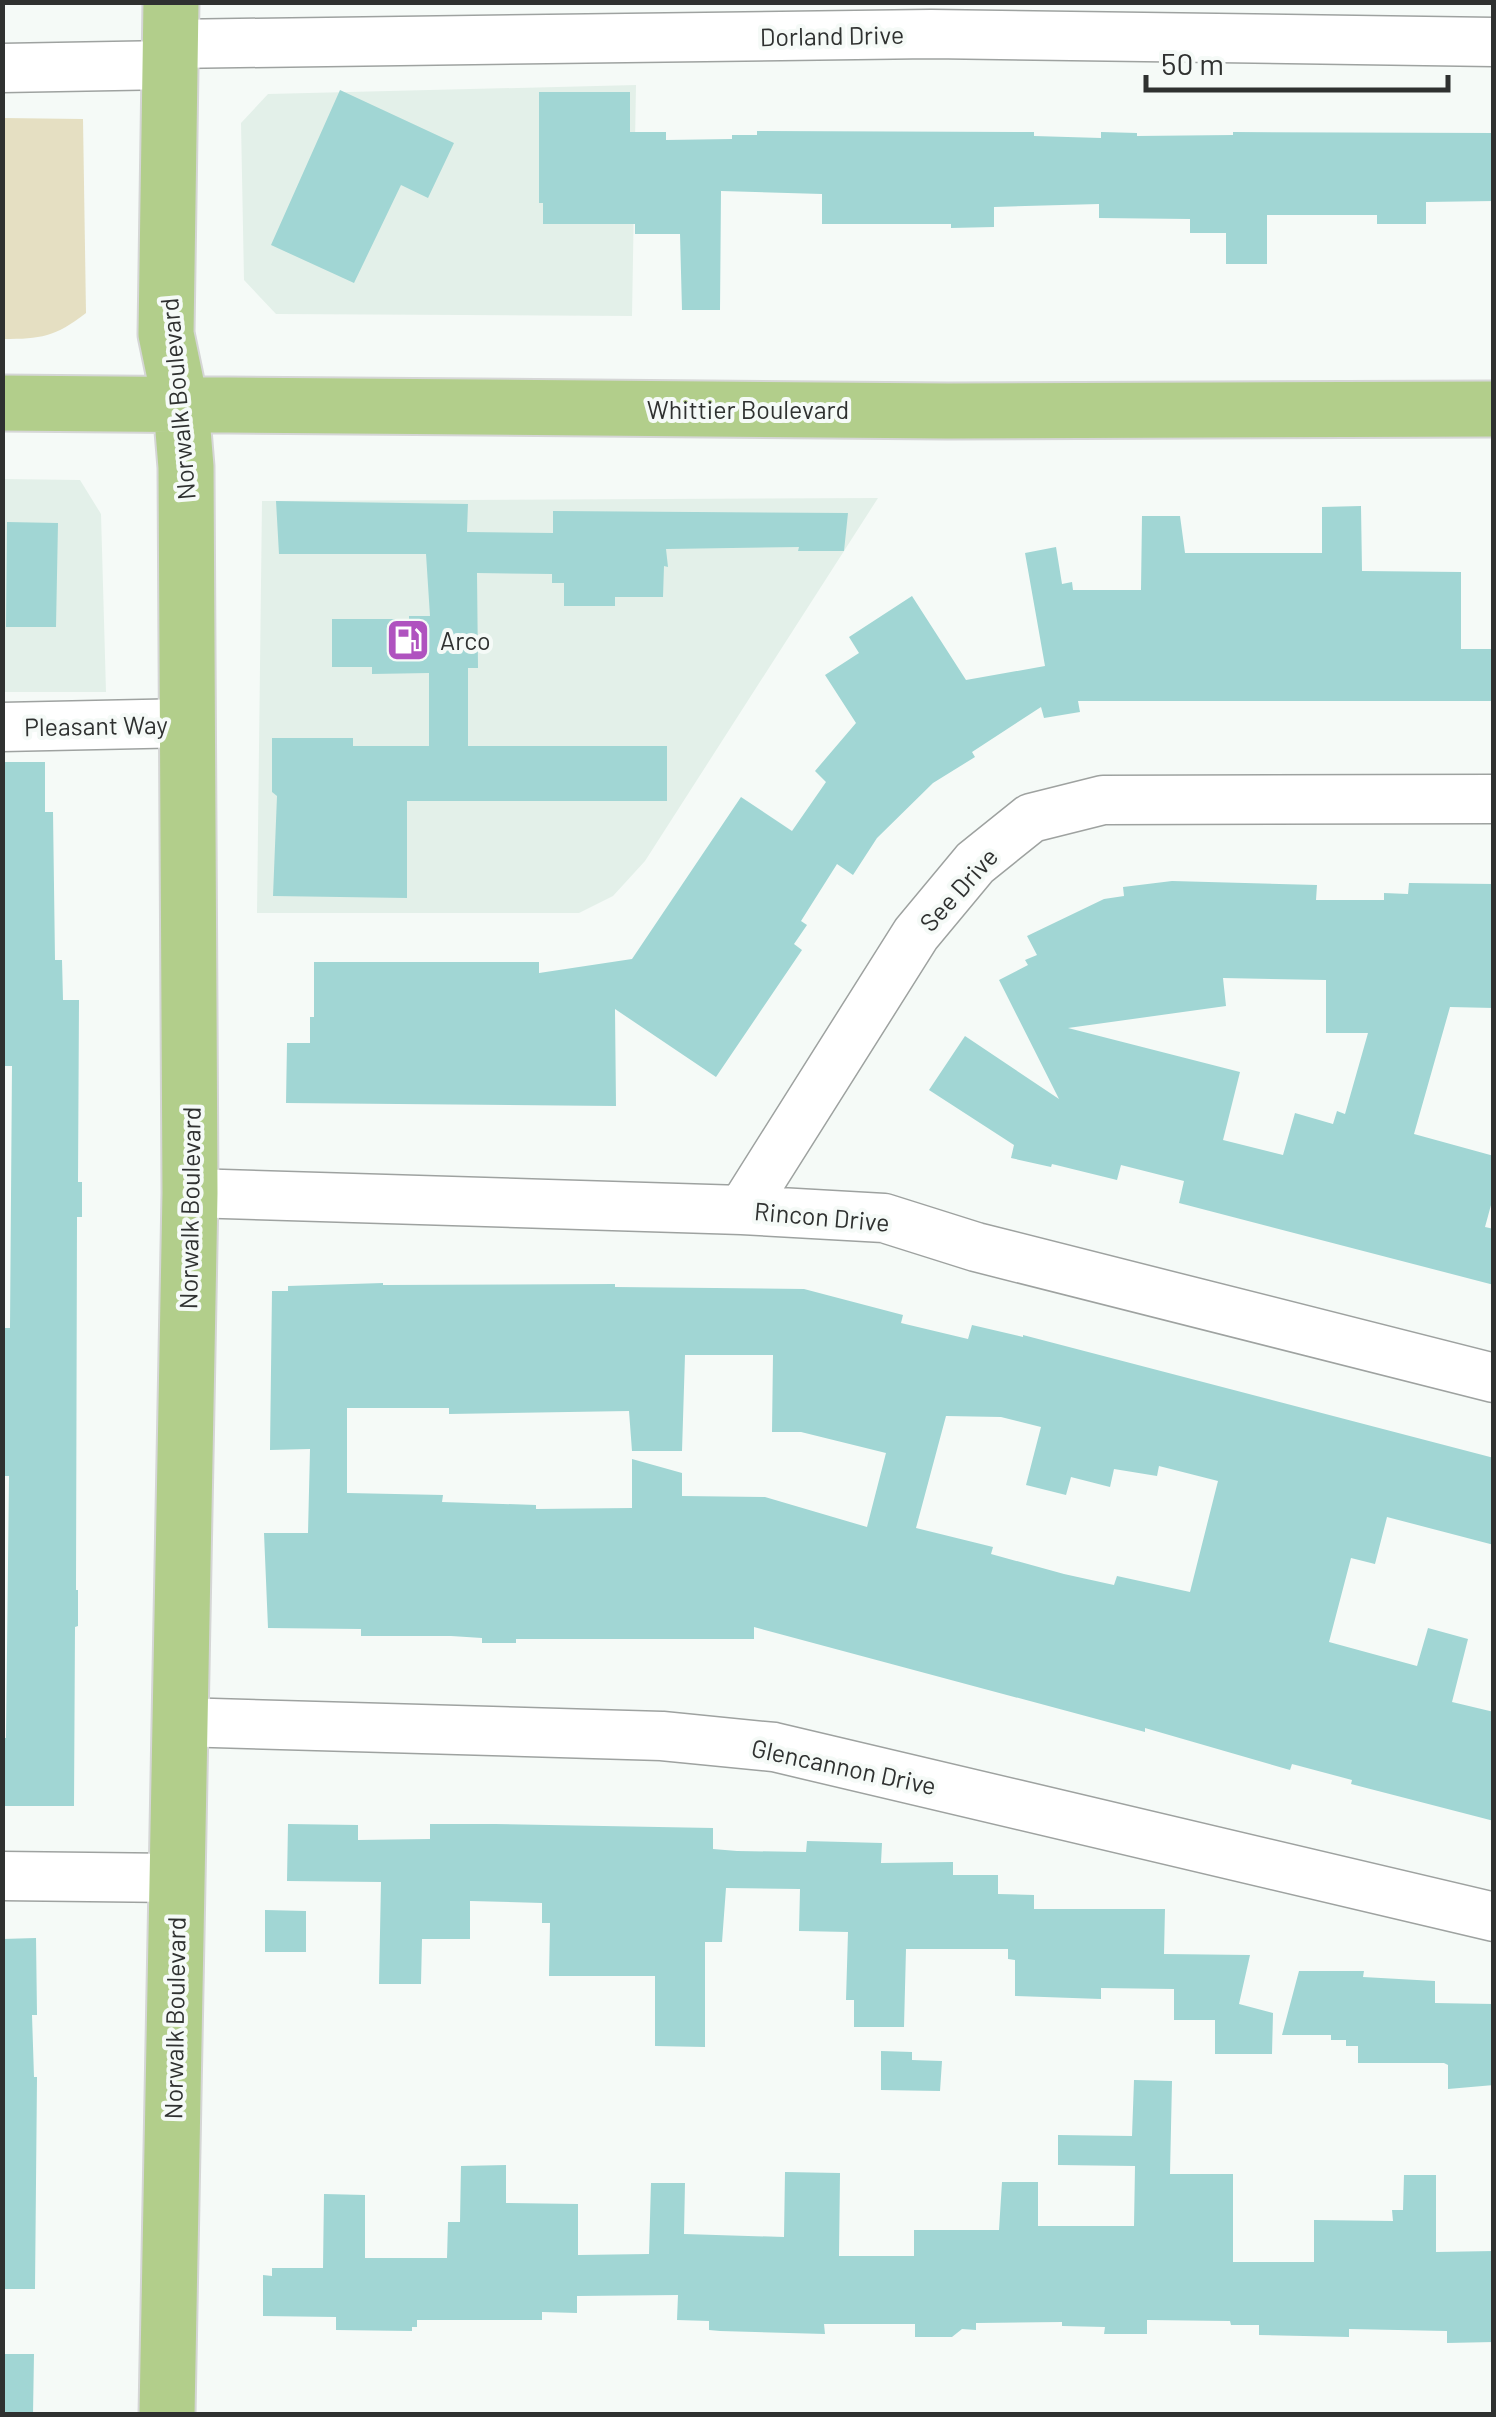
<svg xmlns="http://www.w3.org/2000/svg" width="1496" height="2417" viewBox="0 0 1496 2417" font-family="Barlow,sans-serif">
<rect width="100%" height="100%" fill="#f5faf7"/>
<path fill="#e3f0e9" d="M 636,85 L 632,316 L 276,314 L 244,280 L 241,123 L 268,94 Z
M 3,479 L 80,480 L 101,514 L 106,692 L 3,692 Z
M 878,498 L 645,861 L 613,896 L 579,913 L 257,913 L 262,501 Z"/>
<path fill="#e5dfc2" d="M 3,118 L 83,119 L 86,313 C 55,337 41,339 3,339 Z"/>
<path fill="#a1d6d4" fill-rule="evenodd" d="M 340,90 L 454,143 L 428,198 L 401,185 L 354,283 L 271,245 Z
M 539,92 L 630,92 L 630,132 L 666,132 L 666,140 L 732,139 L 732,135 L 757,135 L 757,131 L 1034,132 L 1034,136 L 1101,138 L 1101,132 L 1137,133 L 1137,136 L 1233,135 L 1233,132 L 1494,133 L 1494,201 L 1426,202 L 1426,224 L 1377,224 L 1377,215 L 1267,215 L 1267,264 L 1226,264 L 1226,233 L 1190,233 L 1190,219 L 1099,218 L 1099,204 L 994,207 L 994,227 L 951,228 L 951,224 L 822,224 L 822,194 L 721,191 L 720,310 L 682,310 L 680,234 L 635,234 L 635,224 L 543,224 L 543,203 L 539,203 Z
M 276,501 L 468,504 L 467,532 L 553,533 L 553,511 L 848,513 L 844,551 L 798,551 L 799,547 L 666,549 L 668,567 L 664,566 L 663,597 L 615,597 L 615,606 L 564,606 L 564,583 L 552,583 L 552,574 L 477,573 L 478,668 L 468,668 L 468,746 L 667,746 L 667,801 L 407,801 L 407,898 L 273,896 L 277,796 L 272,792 L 272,738 L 353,738 L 353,746 L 429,746 L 429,673 L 372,674 L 372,667 L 332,667 L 332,619 L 409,619 L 409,616 L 430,616 L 426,554 L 279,554 Z
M 1361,506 L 1362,571 L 1461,572 L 1461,649 L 1494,649 L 1494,701 L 1078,701 L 1080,712 L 1044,718 L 1041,707 L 972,752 L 975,757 L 933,783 L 877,838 L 853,875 L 837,864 L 801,921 L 807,925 L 794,944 L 802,950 L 716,1077 L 615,1009 L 616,1106 L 286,1103 L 287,1043 L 310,1043 L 310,1017 L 314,1017 L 314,962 L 539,962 L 539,973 L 632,959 L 741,797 L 792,831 L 826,782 L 815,771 L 856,723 L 825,675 L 859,653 L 849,637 L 912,596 L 966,680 L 1045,666 L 1025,553 L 1056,547 L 1062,584 L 1072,582 L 1073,590 L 1141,590 L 1142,516 L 1180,516 L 1185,553 L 1322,553 L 1322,507 Z
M 7,522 L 58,523 L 56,627 L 6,627 Z
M 2,762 L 45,762 L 45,812 L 53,812 L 55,960 L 62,960 L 63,1000 L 79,1000 L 78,1182 L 82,1182 L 82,1217 L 77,1217 L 76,1590 L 78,1590 L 78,1626 L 75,1627 L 74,1806 L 2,1806 L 2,1738 L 6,1738 L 9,1476 L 2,1476 L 2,1328 L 10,1328 L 12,1066 L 2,1066 Z
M 1172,881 L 1317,885 L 1316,900 L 1384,900 L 1384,893 L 1408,894 L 1409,883 L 1494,884 L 1494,1008 L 1450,1007 L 1414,1134 L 1494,1156 L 1494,1194 L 1485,1227 L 1494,1229 L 1494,1285 L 1179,1203 L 1184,1181 L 1121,1165 L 1117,1180 L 1052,1164 L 1051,1167 L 1011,1158 L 1014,1145 L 929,1090 L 965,1036 L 1059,1099 L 999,980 L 1028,965 L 1025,960 L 1037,955 L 1027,936 L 1104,899 L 1124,896 L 1123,887 ZM 1223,978 L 1326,980 L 1326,1033 L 1368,1033 L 1345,1114 L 1337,1111 L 1333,1124 L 1295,1113 L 1283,1155 L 1223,1140 L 1240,1072 L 1068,1028 L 1226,1006 Z
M 383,1283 L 383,1285 L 615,1284 L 615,1287 L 804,1289 L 903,1315 L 901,1323 L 968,1339 L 972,1325 L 1023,1337 L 1023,1335 L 1494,1458 L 1494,1545 L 1387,1517 L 1375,1564 L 1351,1558 L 1329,1642 L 1417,1666 L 1428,1628 L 1468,1639 L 1452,1702 L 1494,1712 L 1494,1821 L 1351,1784 L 1352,1780 L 1292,1764 L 1290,1770 L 1145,1728 L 1145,1732 L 754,1627 L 754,1639 L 516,1639 L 516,1643 L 482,1643 L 482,1638 L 451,1636 L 361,1636 L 361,1629 L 268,1628 L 264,1533 L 308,1533 L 310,1449 L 270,1450 L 272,1291 L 288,1291 L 288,1286 ZM 685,1355 L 773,1355 L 772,1432 L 801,1432 L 886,1453 L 867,1527 L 765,1497 L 682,1496 L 682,1473 L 632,1459 L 632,1508 L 536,1509 L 536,1505 L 442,1502 L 443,1495 L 347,1493 L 347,1408 L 449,1408 L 449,1414 L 629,1411 L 632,1451 L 682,1451 ZM 946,1416 L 1001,1417 L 1041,1427 L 1026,1485 L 1066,1495 L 1071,1477 L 1110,1487 L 1114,1469 L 1157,1476 L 1159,1466 L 1218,1481 L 1190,1592 L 1117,1576 L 1114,1585 L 1064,1574 L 991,1554 L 993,1547 L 916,1528 Z
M 288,1824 L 358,1825 L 358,1840 L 430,1839 L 430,1824 L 495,1824 L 713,1828 L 713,1849 L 737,1851 L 806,1852 L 807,1841 L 882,1843 L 881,1863 L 953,1862 L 953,1875 L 998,1875 L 998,1894 L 1034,1895 L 1034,1909 L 1165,1909 L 1164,1954 L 1250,1955 L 1239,2004 L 1273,2013 L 1272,2054 L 1215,2054 L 1215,2020 L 1174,2020 L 1174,1989 L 1101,1988 L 1101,1999 L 1015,1996 L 1015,1960 L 1008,1959 L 1008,1949 L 906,1949 L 904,2027 L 854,2027 L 854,2000 L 846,2000 L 848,1932 L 799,1931 L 800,1889 L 726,1888 L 722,1942 L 705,1942 L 705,2047 L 655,2046 L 655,1976 L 549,1976 L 550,1923 L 542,1923 L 542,1903 L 470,1901 L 470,1939 L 422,1939 L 421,1984 L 379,1984 L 381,1882 L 287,1881 Z
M 265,1910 L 306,1911 L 306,1952 L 265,1952 Z
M 36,1938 L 37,2015 L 32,2015 L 34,2077 L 37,2077 L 35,2289 L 2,2289 L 2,1939 Z
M 1299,1971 L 1364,1971 L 1363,1977 L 1435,1981 L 1435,2003 L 1494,2004 L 1494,2085 L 1448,2089 L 1448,2065 L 1444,2063 L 1358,2063 L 1358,2046 L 1346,2046 L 1346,2040 L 1331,2040 L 1331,2035 L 1282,2035 Z
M 881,2051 L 912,2052 L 912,2060 L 942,2061 L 940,2091 L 881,2090 Z
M 1134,2080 L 1172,2081 L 1170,2174 L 1233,2174 L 1233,2262 L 1314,2262 L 1314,2220 L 1393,2221 L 1392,2210 L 1403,2210 L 1404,2175 L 1436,2175 L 1436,2252 L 1494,2251 L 1494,2342 L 1447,2343 L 1447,2331 L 1349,2329 L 1349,2337 L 1259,2335 L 1259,2325 L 1231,2325 L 1230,2321 L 1147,2320 L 1147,2334 L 1104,2334 L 1105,2327 L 1062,2326 L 1062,2322 L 976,2323 L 976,2330 L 962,2329 L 952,2337 L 915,2337 L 915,2324 L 824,2324 L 825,2334 L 720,2331 L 709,2330 L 709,2321 L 677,2320 L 678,2295 L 577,2296 L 577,2313 L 542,2312 L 542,2320 L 417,2320 L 417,2327 L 412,2327 L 412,2331 L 336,2330 L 336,2317 L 263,2316 L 263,2275 L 272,2276 L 272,2268 L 323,2268 L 324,2194 L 365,2195 L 365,2258 L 447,2258 L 448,2222 L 460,2222 L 461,2166 L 506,2165 L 506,2203 L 578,2204 L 578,2255 L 649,2254 L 651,2183 L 685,2183 L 684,2234 L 784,2237 L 785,2172 L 840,2173 L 839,2256 L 914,2256 L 914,2230 L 999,2230 L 1002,2182 L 1038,2182 L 1038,2226 L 1134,2226 L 1135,2166 L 1058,2165 L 1058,2135 L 1132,2136 Z
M 2,2354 L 34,2354 L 33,2414 L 2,2414 Z"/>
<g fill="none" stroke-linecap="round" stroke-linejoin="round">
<g stroke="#9ea2a0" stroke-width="51">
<path id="minor" d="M 170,44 L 931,34 L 1494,42
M 2,68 L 170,65
M 2,727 L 190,723
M 190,1193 L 742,1210 L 884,1218 L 976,1247 L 1494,1378
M 742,1210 L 916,934 L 975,863 L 1031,818 L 1103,800 L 1494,799
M 179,1722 L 662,1736 L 774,1747 L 1494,1917
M 2,1876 L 176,1878"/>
</g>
<g stroke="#d5d6d6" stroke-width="59">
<path id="major" d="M 2,403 L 948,411 L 1494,409
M 167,2414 L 190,1193 L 186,467 L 181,406 L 166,334 L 171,2"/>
</g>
<use href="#minor" stroke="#fff" stroke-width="48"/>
<use href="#major" stroke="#b2ce8b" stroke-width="55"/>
</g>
<defs>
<g id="fuel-square" transform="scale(2.25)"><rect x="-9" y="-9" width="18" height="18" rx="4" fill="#af53bf" stroke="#f5faf7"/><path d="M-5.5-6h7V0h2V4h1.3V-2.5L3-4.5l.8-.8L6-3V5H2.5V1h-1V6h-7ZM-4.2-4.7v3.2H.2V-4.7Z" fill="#fff"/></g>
</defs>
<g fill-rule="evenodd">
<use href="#fuel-square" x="408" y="640"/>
</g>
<g text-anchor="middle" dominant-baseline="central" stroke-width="8" stroke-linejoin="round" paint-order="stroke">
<g font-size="25" fill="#2f3130" stroke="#f5faf7">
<text transform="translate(832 35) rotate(-1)">Dorland Drive</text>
<text transform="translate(177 399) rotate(-95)">Norwalk Boulevard</text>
<text x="748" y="409">Whittier Boulevard</text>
<text transform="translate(96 725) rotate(-1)">Pleasant Way</text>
<text transform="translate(958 889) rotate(-48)">See Drive</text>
<text transform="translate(189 1208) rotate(-89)">Norwalk Boulevard</text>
<text transform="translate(822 1216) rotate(5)">Rincon Drive</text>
<text transform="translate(844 1766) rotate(12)">Glencannon Drive</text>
<text transform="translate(174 2018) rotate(-89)">Norwalk Boulevard</text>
</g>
<g font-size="25" fill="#2f3130" stroke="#f5faf7" text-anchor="start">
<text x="440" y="640">Arco</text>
</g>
</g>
<rect width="1496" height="2417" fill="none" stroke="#2f3130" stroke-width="10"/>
<path d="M1146 75v15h302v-15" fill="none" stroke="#2f3130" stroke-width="5"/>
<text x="1161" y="75" font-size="30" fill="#2f3130" stroke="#f5faf7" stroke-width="8" paint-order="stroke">50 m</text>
</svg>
